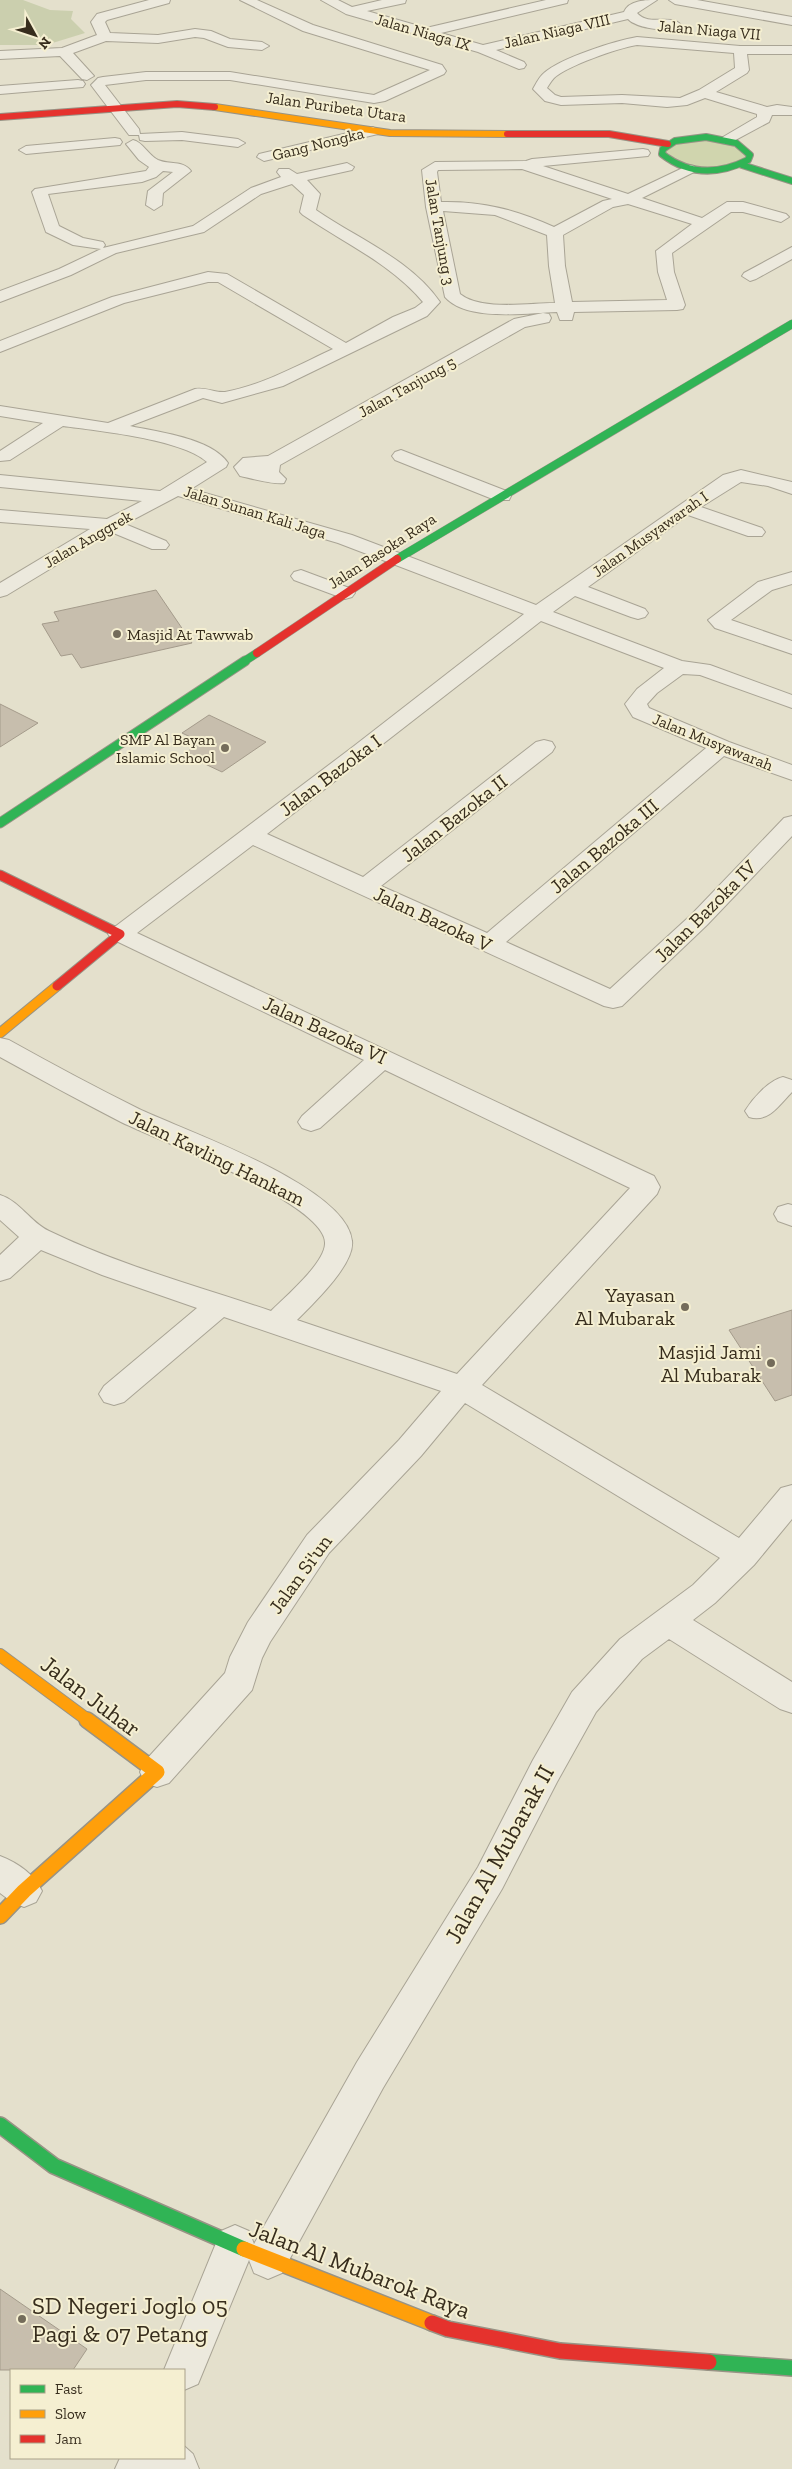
<svg xmlns="http://www.w3.org/2000/svg" width="792" height="2469" viewBox="0 0 792 2469" font-family="'Zilla Slab',serif">
<rect width="100%" height="100%" fill="#e4e0cc"/>
<path fill="#d0d5ae" d="M 717,138 L 750,155 L 734,168 L 689,169 L 664,150 L 668,144 Z"/>
<path fill="#cbcfae" d="M 0,0 L 23,0 L 50,10 L 73,11 L 71,19 L 85,33 L 46,45 L 0,45 Z"/>
<path fill="#c7bead" stroke="#a49b8b" d="M 156,590 L 192,643 L 81,668 L 72,654 L 61,656 L 42,624 L 59,621 L 54,612 Z
M 0,704 L 38,723 L 0,747 Z
M 209,715 L 266,742 L 222,772 L 184,754 L 201,742 L 182,733 Z
M 792,1310 L 792,1395 L 775,1401 L 729,1330 Z
M 0,2289 L 87,2349 L 73,2370 L 0,2370 Z"/>
<g fill="none" stroke-linecap="round" stroke-linejoin="round">
<g stroke="#a9a495" stroke-width="2">
<path id="street" d="M 149,0 L 170,0 L 169,3 L 107,20 L 105,22 L 110,33 L 158,35 L 195,29 L 211,31 L 230,39 L 262,42 L 269,46 L 262,50 L 228,47 L 204,38 L 195,37 L 158,43 L 106,41 L 73,53 L 94,76 L 87,80 L 82,79 L 60,56 L 0,59 L 0,51 L 62,48 L 97,35 L 91,22 L 97,14 Z
M 240,0 L 257,0 L 313,25 L 442,65 L 446,71 L 444,74 L 385,101 L 374,103 L 230,80 L 146,80 L 105,85 L 139,129 L 140,134 L 182,132 L 238,139 L 245,143 L 238,147 L 182,140 L 145,141 L 140,140 L 139,135 L 129,135 L 91,85 L 98,78 L 103,77 L 146,72 L 230,72 L 374,95 L 430,70 L 303,31 Z
M 321,0 L 338,0 L 352,7 L 382,0 L 406,0 L 405,3 L 367,11 L 426,28 L 546,0 L 568,0 L 567,3 L 441,33 L 483,45 L 624,12 C 629,0 646,0 657,0 L 637,13 C 649,27 670,13 681,25 C 672,34 636,28 628,19 L 496,50 L 524,62 L 526,65 L 524,68 L 519,69 L 478,52 L 346,14 Z
M 669,0 L 697,0 L 792,17 L 792,25 L 675,4 Z
M 637,37 L 740,46 L 792,46 L 792,54 L 747,54 L 749,70 L 747,73 L 716,92 L 767,107 L 777,105 L 792,107 L 792,115 L 772,115 L 769,122 L 728,144 L 723,143 L 721,140 L 723,137 L 757,117 L 757,114 L 705,98 L 687,105 L 667,107 L 622,103 L 561,105 L 545,101 L 533,89 C 536,84 539,77 544,73 C 561,58 614,41 637,37 ZM 637,45 L 734,53 L 735,68 L 699,90 L 680,98 L 622,95 L 561,97 L 555,95 L 547,88 C 549,85 551,81 554,78 C 567,66 618,48 637,45 Z
M 78,80 L 83,81 L 85,84 L 83,87 L 0,94 L 0,86 Z
M 373,127 L 380,131 L 378,134 L 264,161 L 257,157 L 259,154 Z
M 115,138 L 120,139 L 122,142 L 120,145 L 26,154 L 19,150 L 26,146 Z
M 133,140 C 143,142 148,155 158,160 C 169,165 183,160 191,171 L 163,193 L 162,205 L 154,210 L 146,205 L 148,191 L 173,172 L 163,171 L 156,177 L 142,182 L 48,194 L 59,226 L 83,238 L 103,242 L 105,245 L 103,248 L 193,226 L 251,188 L 281,177 L 277,172 L 279,169 L 289,169 L 297,174 L 347,163 L 354,167 L 352,170 L 307,180 L 320,194 L 316,210 C 358,239 410,259 440,302 L 427,316 L 283,386 L 222,403 L 203,398 L 130,426 C 158,432 211,438 228,463 L 226,467 L 191,489 L 352,535 L 536,605 L 723,475 L 741,470 L 792,482 L 792,494 L 768,486 L 741,482 L 701,507 L 762,528 L 765,532 L 762,536 L 748,536 L 688,515 L 588,587 L 645,609 L 648,613 L 645,617 L 638,619 L 631,617 L 575,596 L 553,612 L 682,661 L 710,665 L 792,695 L 792,708 L 700,675 L 683,674 L 657,693 L 647,704 L 649,708 L 729,742 L 792,765 L 792,780 L 724,756 L 506,942 L 610,989 L 691,915 L 784,818 L 792,816 L 792,836 L 707,925 L 622,1006 L 613,1008 L 604,1006 L 253,845 L 137,933 L 654,1176 L 660,1187 L 657,1194 L 482,1385 L 739,1538 L 781,1488 L 792,1485 L 792,1519 L 754,1565 L 715,1603 L 693,1620 L 792,1682 L 792,1713 L 780,1709 L 669,1639 L 642,1659 L 596,1712 L 557,1782 L 502,1889 L 383,2088 L 282,2273 L 268,2279 L 254,2273 L 249,2260 L 198,2384 L 184,2390 L 184,2370 L 164,2370 L 221,2231 L 235,2225 L 249,2231 L 254,2244 L 357,2062 L 478,1867 L 533,1760 L 572,1692 L 620,1639 L 693,1585 L 720,1558 L 465,1403 L 421,1456 L 329,1553 L 270,1642 L 262,1658 L 252,1690 L 169,1783 L 157,1787 L 145,1783 L 140,1772 L 145,1761 L 225,1673 L 230,1657 L 248,1622 L 307,1535 L 399,1440 L 441,1391 L 224,1317 L 124,1402 L 114,1405 L 104,1402 L 99,1394 L 104,1386 L 197,1308 L 102,1275 L 41,1250 L 10,1278 L 0,1281 L 0,1255 L 19,1237 L 0,1220 L 0,1195 C 20,1201 30,1222 49,1231 C 119,1265 197,1286 271,1311 C 285,1297 324,1264 325,1244 C 328,1204 155,1139 121,1122 C 80,1101 40,1079 0,1057 L 0,1038 L 9,1040 C 52,1064 95,1087 139,1109 C 185,1131 347,1186 352,1241 C 355,1264 313,1304 297,1320 L 457,1374 L 630,1188 L 385,1070 L 320,1128 L 311,1131 L 302,1128 L 298,1122 L 302,1116 L 364,1060 L 112,939 L 108,934 L 112,929 L 354,746 L 524,614 L 338,543 L 178,496 L 125,524 L 166,541 L 169,545 L 166,549 L 152,549 L 111,532 L 7,595 L 0,597 L 0,583 L 90,529 L 0,522 L 0,510 L 107,519 L 142,501 L 0,487 L 0,475 L 160,491 L 207,462 C 182,439 98,431 63,426 L 10,460 L 0,461 L 0,451 L 43,423 L 0,416 L 0,406 L 108,423 L 195,389 C 206,387 215,393 225,392 C 263,385 298,365 333,349 L 218,282 L 208,282 L 124,303 L 0,352 L 0,341 L 112,297 L 208,272 L 227,274 L 346,343 L 393,317 L 415,308 L 423,302 C 390,263 344,243 303,215 L 300,212 L 304,195 L 292,184 L 261,194 L 204,232 L 116,253 L 71,275 L 0,302 L 0,291 L 59,269 L 101,249 L 73,245 L 46,232 L 32,192 L 35,189 L 146,171 L 149,167 L 139,160 L 126,144 ZM 541,621 L 664,668 L 637,689 L 625,704 L 633,717 L 706,748 L 487,933 L 381,886 L 552,752 L 555,747 L 552,742 L 544,740 L 536,742 L 363,877 L 267,834 Z
M 643,149 L 648,150 L 650,153 L 648,156 L 543,166 L 628,194 L 689,165 L 694,166 L 696,169 L 694,172 L 642,198 L 702,218 L 727,202 L 743,202 L 786,214 L 789,217 L 781,222 L 743,212 L 731,212 L 672,253 L 674,272 L 685,305 L 683,309 L 677,310 L 574,312 L 572,320 L 560,320 L 557,312 C 527,313 467,322 445,297 L 426,207 L 422,170 L 435,162 L 526,161 L 532,159 ZM 522,169 L 612,199 L 603,201 L 554,227 C 517,210 482,201 441,202 L 437,172 L 438,170 ZM 628,204 L 692,224 L 656,251 L 658,272 L 667,300 L 572,302 L 565,266 L 563,235 L 613,207 ZM 443,211 L 495,215 L 547,235 L 549,266 L 555,303 C 529,303 481,311 460,294 Z
M 792,247 L 792,259 L 756,279 L 750,281 L 742,276 L 744,273 Z
M 543,313 L 549,314 L 551,318 L 549,322 L 525,327 L 280,465 L 279,472 L 286,479 L 284,483 C 275,485 250,478 240,476 L 234,467 L 243,458 L 268,456 L 514,319 Z
M 401,450 L 509,492 L 511,496 L 509,500 L 495,500 L 395,460 L 392,456 L 395,452 Z
M 301,570 L 352,589 L 355,593 L 352,597 L 345,599 L 294,580 L 291,576 L 294,572 Z
M 792,572 L 792,584 L 772,590 L 731,620 L 792,641 L 792,654 L 715,628 L 708,620 L 758,582 Z
M 783,1077 L 792,1080 L 792,1092 C 779,1105 769,1123 749,1117 L 745,1111 C 753,1098 768,1081 783,1077 Z
M 788,1204 L 792,1205 L 792,1226 L 778,1221 L 774,1214 L 778,1207 Z
M 0,1856 C 18,1863 34,1874 42,1891 L 36,1902 L 24,1907 L 12,1902 L 0,1893 Z
M 184,2446 L 193,2454 L 199,2469 L 115,2469 L 120,2458 L 184,2458 Z"/>
</g>
<g stroke="#989385" stroke-width="8">
<path id="fast-far3" d="M 706,137 L 736,143 L 750,155 L 748,160 C 718,175 689,175 662,154 L 663,149 L 675,141 Z
M 742,165 L 792,181"/>
</g>
<g stroke="#989385" stroke-width="9">
<path id="fast-far2" d="M 397,559 L 792,324
M 243,662 L 257,653"/>
</g>
<g stroke="#989385" stroke-width="11">
<path id="fast-far1" d="M 0,823 L 245,661"/>
</g>
<g stroke="#989385" stroke-width="18">
<path id="fast" d="M 0,2125 L 54,2166 L 244,2249
M 709,2362 L 792,2368"/>
</g>
<g stroke="#989385" stroke-width="8">
<path id="slow-far3" d="M 215,107 L 390,133 L 507,134"/>
</g>
<g stroke="#989385" stroke-width="11">
<path id="slow-far2" d="M 0,1033 L 57,986"/>
</g>
<g stroke="#989385" stroke-width="14">
<path id="slow-far1" d="M 0,1655 L 89,1721"/>
</g>
<g stroke="#989385" stroke-width="18">
<path id="slow" d="M 0,1916 L 24,1891 L 157,1772 L 87,1720
M 244,2249 L 432,2323"/>
</g>
<g stroke="#989385" stroke-width="8">
<path id="jam-far3" d="M 0,117 L 177,104 L 215,107
M 507,134 L 609,134 L 668,144"/>
</g>
<g stroke="#989385" stroke-width="9">
<path id="jam-far2" d="M 257,653 L 397,559"/>
</g>
<g stroke="#989385" stroke-width="11">
<path id="jam-far1" d="M 0,875 L 120,934 L 57,986"/>
</g>
<g stroke="#989385" stroke-width="18">
<path id="jam" d="M 432,2323 L 448,2329 L 560,2351 L 709,2362"/>
</g>
<use href="#street" fill="#ece9dd" fill-rule="evenodd"/>
<use href="#fast-far3" stroke="#30b455" stroke-width="6"/>
<use href="#fast-far2" stroke="#30b455" stroke-width="8"/>
<use href="#fast-far1" stroke="#30b455" stroke-width="9"/>
<use href="#fast" stroke="#30b455" stroke-width="15"/>
<use href="#slow-far3" stroke="#ff9f0a" stroke-width="6"/>
<use href="#slow-far2" stroke="#ff9f0a" stroke-width="9"/>
<use href="#slow-far1" stroke="#ff9f0a" stroke-width="12"/>
<use href="#slow" stroke="#ff9f0a" stroke-width="15"/>
<use href="#jam-far3" stroke="#e5322d" stroke-width="6"/>
<use href="#jam-far2" stroke="#e5322d" stroke-width="8"/>
<use href="#jam-far1" stroke="#e5322d" stroke-width="9"/>
<use href="#jam" stroke="#e5322d" stroke-width="15"/>
</g>
<g fill="#746c5a" stroke="#f5efd1" stroke-width="2">
<circle cx="117" cy="634" r="5"/>
<circle cx="225" cy="748" r="5"/>
<circle cx="685" cy="1307" r="5"/>
<circle cx="771" cy="1363" r="5"/>
<circle cx="22" cy="2319" r="5"/>
</g>
<g text-anchor="middle" dominant-baseline="central" stroke-width="4" stroke-linejoin="round" paint-order="stroke">
<g font-size="16" fill="#372d1d" stroke="#f5efd1">
<text transform="translate(709 30) rotate(5)">Jalan Niaga VII</text>
<text transform="translate(557 31) rotate(-13)">Jalan Niaga VIII</text>
<text transform="translate(423 32) rotate(16)">Jalan Niaga IX</text>
<text transform="translate(336 107) rotate(8)">Jalan Puribeta Utara</text>
<text transform="translate(318 144) rotate(-14)">Gang Nongka</text>
<text transform="translate(440 232) rotate(80)">Jalan Tanjung 3</text>
<text transform="translate(407 387) rotate(-29)">Jalan Tanjung 5</text>
<text transform="translate(255 512) rotate(17)">Jalan Sunan Kali Jaga</text>
<text transform="translate(650 534) rotate(-35)">Jalan Musyawarah I</text>
<text transform="translate(88 539) rotate(-30)">Jalan Anggrek</text>
<text transform="translate(382 551) rotate(-33)">Jalan Basoka Raya</text>
<text transform="translate(713 742) rotate(22)">Jalan Musyawarah</text>
</g>
<g font-size="16" fill="#372d1d" stroke="#f5efd1" text-anchor="start">
<text x="127" y="634">Masjid At Tawwab</text>
<text x="215" y="739" text-anchor="end">SMP Al Bayan<tspan x="215" dy="18">Islamic School</tspan></text>
</g>
<g font-size="20" fill="#372d1d" stroke="#f5efd1">
<text transform="translate(330 775) rotate(-37)">Jalan Bazoka I</text>
<text transform="translate(454 818) rotate(-38)">Jalan Bazoka II</text>
<text transform="translate(604 846) rotate(-40)">Jalan Bazoka III</text>
<text transform="translate(705 911) rotate(-45)">Jalan Bazoka IV</text>
<text transform="translate(433 919) rotate(25)">Jalan Bazoka V</text>
<text transform="translate(325 1030) rotate(25)">Jalan Bazoka VI</text>
<text transform="translate(217 1158) rotate(26)">Jalan Kavling Hankam</text>
<text transform="translate(300 1574) rotate(-54)">Jalan Si'un</text>
</g>
<g font-size="20" fill="#372d1d" stroke="#f5efd1" text-anchor="end">
<text x="675" y="1295">Yayasan<tspan x="675" dy="23">Al Mubarak</tspan></text>
<text x="761" y="1352">Masjid Jami<tspan x="761" dy="23">Al Mubarak</tspan></text>
</g>
<g font-size="24" fill="#372d1d" stroke="#f5efd1">
<text transform="translate(91 1696) rotate(37)">Jalan Juhar</text>
<text transform="translate(499 1854) rotate(-61)">Jalan Al Mubarak II</text>
<text transform="translate(360 2269) rotate(21)">Jalan Al Mubarok Raya</text>
</g>
<g font-size="24" fill="#372d1d" stroke="#f5efd1" text-anchor="start">
<text x="32" y="2305">SD Negeri Joglo 05<tspan x="32" dy="28">Pagi &amp; 07 Petang</tspan></text>
</g>
</g>
<rect x="10" y="2369" width="175" height="90" fill="#f5efd1" stroke="#a9a189"/>
<rect x="20" y="2385" width="25" height="8" fill="#30b455" stroke="#a9a189"/>
<text x="55" y="2394" font-size="15" fill="#372d1d">Fast</text>
<rect x="20" y="2410" width="25" height="8" fill="#ff9f0a" stroke="#a9a189"/>
<text x="55" y="2419" font-size="15" fill="#372d1d">Slow</text>
<rect x="20" y="2435" width="25" height="8" fill="#e5322d" stroke="#a9a189"/>
<text x="55" y="2444" font-size="15" fill="#372d1d">Jam</text>
<g transform="translate(35 35) rotate(130)" stroke="#f5efd1" stroke-width="4" paint-order="stroke">
<path d="M0-4L9 19L0 12L-9 19Z" fill="#372d1d"/>
<text y="-8" font-size="14" font-weight="bold" text-anchor="middle" fill="#372d1d">N</text>
</g>
</svg>
